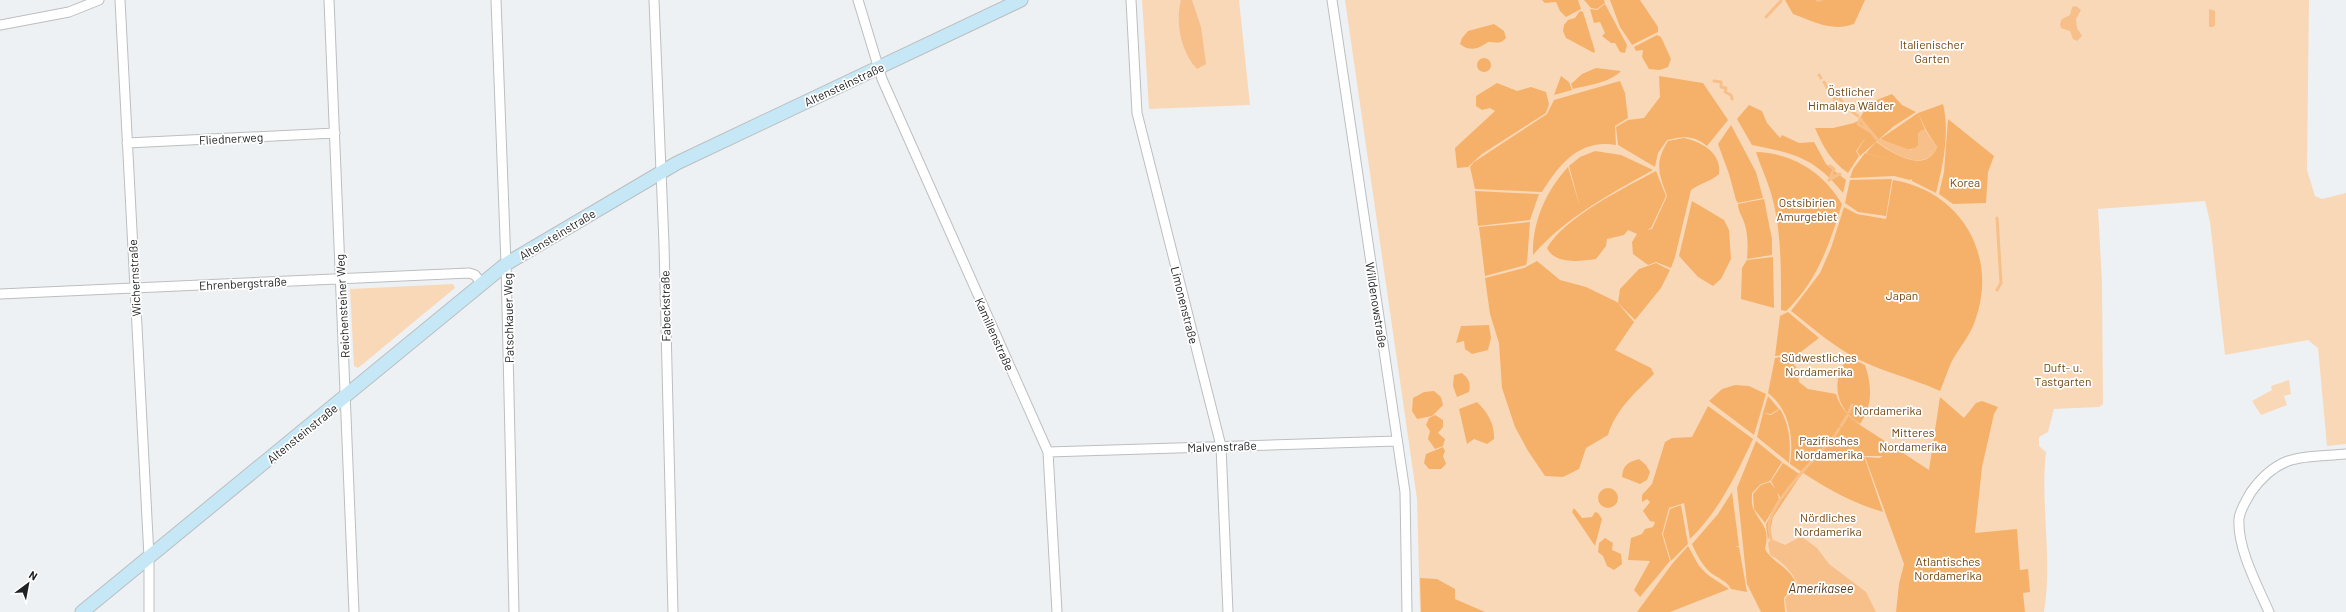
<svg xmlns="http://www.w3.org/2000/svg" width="2346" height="612" viewBox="0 0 2346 612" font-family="Barlow,sans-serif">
<rect width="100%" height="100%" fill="#eef1f3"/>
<path fill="#f9d8b8" d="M 1142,0 L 1239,0 L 1250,105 L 1149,109 Z
M 1345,0 L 2309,0 L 2307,170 L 2315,196 L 2322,199 L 2346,193 L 2346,444 L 2327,446 L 2318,348 L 2308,340 L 2225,355 L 2210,222 L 2205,201 L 2098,209 L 2102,282 L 2103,404 L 2099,407 L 2054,409 L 2048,432 L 2039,437 L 2039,446 L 2046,452 C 2040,505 2053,560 2044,612 L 1420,612 L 1417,499 Z
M 453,284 L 455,288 L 358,368 L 354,366 L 350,289 Z
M 2289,380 L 2291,394 L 2284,396 L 2287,405 L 2261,415 L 2252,401 L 2272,390 L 2271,386 Z"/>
<path fill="#f5b16a" d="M 1542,0 L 1578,0 L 1581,9 L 1566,17 L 1560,11 L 1556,2 L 1545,3 Z
M 1584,0 L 1604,0 L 1605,3 L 1597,9 L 1591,8 Z
M 1610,0 L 1640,0 L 1658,27 L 1658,32 L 1632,45 L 1620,27 Z
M 1785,0 L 1865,0 L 1854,24 C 1832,32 1815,22 1793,14 Z
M 1605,4 L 1627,45 L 1625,53 L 1620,52 L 1615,43 L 1611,43 L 1602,36 L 1605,33 L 1600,22 L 1594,23 L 1590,9 L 1597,10 Z
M 1580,11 L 1583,12 L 1595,51 L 1594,53 L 1566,38 L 1563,31 L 1564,25 L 1568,20 L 1575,18 Z
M 1494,24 L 1504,31 L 1506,38 C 1500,45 1496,42 1488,42 C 1478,49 1470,52 1460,44 L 1462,38 L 1468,31 Z
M 1657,35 L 1661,37 L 1671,59 L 1668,67 L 1660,70 L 1649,69 L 1642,57 L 1643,50 L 1636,51 L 1634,47 Z
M1477 65a7 7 0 1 1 14 0a7 7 0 1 1-14 0Z
M 1596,68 L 1621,71 C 1609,83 1588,85 1573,89 L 1571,84 L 1582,74 Z
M 1561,76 L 1569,82 L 1572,90 L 1554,95 Z
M 1659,76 L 1703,83 L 1728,120 L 1707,146 C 1694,135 1683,136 1667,140 L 1658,153 L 1655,167 L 1618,145 L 1616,127 L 1628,120 L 1644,118 L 1660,97 Z
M 1620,81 L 1625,93 L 1628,118 L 1615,126 L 1616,145 C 1580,139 1560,163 1542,192 L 1475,189 L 1470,167 L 1474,162 L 1547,114 L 1554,100 Z
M 1497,83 L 1517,91 L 1531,87 L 1546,92 L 1549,104 L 1546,113 L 1482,154 L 1468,167 L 1457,168 L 1455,148 L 1495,111 L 1490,108 L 1482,110 L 1476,106 L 1476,96 Z
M 1892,94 L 1902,105 L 1916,112 L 1894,126 L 1860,156 L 1857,151 L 1867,136 L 1856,151 L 1859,156 L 1848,173 C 1831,161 1823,147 1815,128 L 1833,128 L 1854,123 L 1858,121 L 1869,103 Z
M 1943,104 C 1950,132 1943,166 1936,193 L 1912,181 L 1912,179 L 1910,180 L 1894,176 L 1850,178 L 1853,169 L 1865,153 L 1890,160 L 1866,153 L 1876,142 C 1892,153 1926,175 1937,147 L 1926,130 L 1918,113 Z
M 1749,105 L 1762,111 L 1767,123 L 1780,138 L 1782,135 L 1799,143 L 1814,142 L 1826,164 L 1846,180 L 1843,193 C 1815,158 1794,153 1752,145 L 1737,119 Z
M 1918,113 L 1925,130 L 1918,134 L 1919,144 L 1916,148 L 1907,150 L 1880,139 Z
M 1948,119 L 1994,156 L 1988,172 L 1986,203 L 1953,204 L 1939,194 L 1944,172 Z
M 1731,125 L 1756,172 L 1763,198 L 1738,203 L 1736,200 L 1729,174 L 1718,144 Z
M 1684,138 C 1702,142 1722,153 1719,174 C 1710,182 1700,183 1691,190 L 1675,257 L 1671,268 L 1656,262 L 1648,265 L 1633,254 L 1632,242 L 1637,234 L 1628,230 L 1624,235 L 1607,239 L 1606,246 L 1596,259 C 1580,261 1555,265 1547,248 C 1565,217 1624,188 1656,171 L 1666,196 L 1651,228 L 1647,230 L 1652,229 L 1667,196 C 1659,174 1654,163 1668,141 Z
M 1595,151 L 1621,155 L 1653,170 C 1610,194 1566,217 1533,255 C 1532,222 1546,191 1568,167 L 1580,207 L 1569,166 L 1580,157 Z
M 1756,152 C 1793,153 1824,173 1842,204 C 1830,243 1817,282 1786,311 L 1781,310 C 1781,271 1782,228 1770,190 C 1766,177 1760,165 1756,152 Z
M 1892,179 L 1886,216 L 1858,212 L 1845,203 L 1850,180 Z
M 1893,180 C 1961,191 1999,256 1975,321 C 1970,336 1958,349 1951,363 C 1947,372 1944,382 1940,391 C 1910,377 1876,371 1847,353 C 1827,341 1809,325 1791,311 L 1820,273 L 1831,248 L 1844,207 L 1857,214 L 1886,219 Z
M 1475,191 L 1539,194 L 1530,220 L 1478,226 Z
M 1764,199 L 1772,239 L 1772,255 L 1747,259 C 1748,248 1748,236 1745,225 C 1743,217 1738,212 1738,204 Z
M 1692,201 L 1724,220 L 1729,230 L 1731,259 L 1721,279 L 1713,286 L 1698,277 L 1679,256 Z
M 1530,222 C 1529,230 1528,262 1526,265 L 1485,276 L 1479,227 Z
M 1773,257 L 1774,308 L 1741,299 L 1742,268 L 1747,260 Z
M 1537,261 L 1560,280 L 1586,287 L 1617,302 L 1634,322 L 1615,350 L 1651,368 L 1654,374 C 1635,393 1616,409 1608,435 L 1586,448 L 1579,469 L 1563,477 L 1545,476 L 1528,451 L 1515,427 L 1502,388 L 1499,343 L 1490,314 L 1485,278 L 1524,268 Z
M 1656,263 L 1670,270 L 1661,288 L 1635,320 L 1618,303 L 1620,289 L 1639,269 Z
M 1788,312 L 1819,338 L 1802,351 L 1796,362 L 1786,355 L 1775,356 L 1780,316 Z
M 1489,325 L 1491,338 L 1488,350 L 1472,354 L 1465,349 L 1464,341 L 1456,343 L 1461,326 Z
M 1786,356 L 1797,368 L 1799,382 L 1808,389 L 1836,394 C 1845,423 1874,431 1896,449 L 1884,456 L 1864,456 L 1883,512 C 1849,502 1820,485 1790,464 C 1794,439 1790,410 1768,393 L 1775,358 Z
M 1848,357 L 1865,365 C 1872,386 1873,404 1860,424 C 1834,407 1831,381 1848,357 Z
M 1462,373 C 1469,379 1471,383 1469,392 L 1457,397 L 1453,386 L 1454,375 Z
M 1735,385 L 1749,386 L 1766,394 L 1754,435 L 1709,401 L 1722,389 Z
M 1434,391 L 1441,397 L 1443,405 L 1432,416 L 1417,419 L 1412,411 L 1413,398 L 1424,392 Z
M 1768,396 L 1779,409 L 1771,414 L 1763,413 Z
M 1940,397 L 1964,418 L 1976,403 L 1982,401 L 1998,407 L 1994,414 L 1982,467 L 1975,533 L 2017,529 L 2020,570 L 2028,569 L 2030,592 L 2023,593 L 2025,612 L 1896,612 L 1899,584 L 1904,564 L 1865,457 L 1879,458 L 1897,449 L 1929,470 Z
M 1477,402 C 1487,411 1495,425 1494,439 L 1487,444 L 1474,439 L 1467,444 L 1459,409 Z
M 1708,406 L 1753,439 C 1736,475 1719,511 1690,539 L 1684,503 L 1669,508 L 1662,534 L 1670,561 L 1640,597 L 1634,590 L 1650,561 L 1628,560 L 1631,538 L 1642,534 L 1645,529 L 1653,527 L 1655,522 L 1650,521 L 1643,511 L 1650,502 L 1647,499 L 1642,502 L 1642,495 L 1652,484 L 1665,442 L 1672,438 L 1692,437 Z
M 1780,409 C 1790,426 1791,444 1789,463 L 1757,437 L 1763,413 L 1771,415 Z
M 1435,415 L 1443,420 L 1443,427 L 1438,433 L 1445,439 L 1443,446 L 1435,449 L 1428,439 L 1430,431 L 1426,425 L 1429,418 Z
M 1756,441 L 1782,462 L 1770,481 L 1761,484 L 1752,493 C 1752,498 1751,505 1754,510 C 1762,526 1770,527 1765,549 C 1772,562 1789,567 1796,583 L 1784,598 L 1785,612 L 1761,612 L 1747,584 L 1737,488 Z
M 1443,447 L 1445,451 L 1443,456 L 1446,464 L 1441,469 L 1429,469 L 1424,463 L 1426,454 Z
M 1639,459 L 1646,465 L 1650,472 L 1647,480 L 1640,484 L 1622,477 C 1623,465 1628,462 1639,459 Z
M 1783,463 L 1801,475 L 1773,517 L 1768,541 L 1766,524 L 1781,499 L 1771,481 Z
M 1770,482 L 1777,491 L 1779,499 L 1765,523 L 1754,509 L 1753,494 L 1761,485 Z
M1598 498a10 10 0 1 1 20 0a10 10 0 1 1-20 0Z
M 1732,492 L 1739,546 L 1735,546 L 1739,547 L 1747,592 L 1731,589 C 1727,581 1718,578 1711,573 C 1703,566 1696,554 1692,544 L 1718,514 Z
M 1681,505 L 1688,544 L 1671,561 L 1663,534 L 1670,509 Z
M 1574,508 L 1582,518 L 1592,517 L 1595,512 L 1598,513 L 1602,519 L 1595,546 L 1572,512 Z
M 1605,538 L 1613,543 L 1612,550 L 1621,554 L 1622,564 L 1614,570 L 1607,566 L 1603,556 L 1598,552 L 1599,543 Z
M 1688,546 L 1699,566 L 1708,575 L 1729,589 L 1670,612 L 1637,612 L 1672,564 Z
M 1420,578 L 1437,579 L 1455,589 L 1455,599 L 1485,612 L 1421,612 Z"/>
<path fill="#f7bf89" d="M 1181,0 L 1192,0 L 1201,27 L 1206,64 L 1197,69 C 1181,52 1175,23 1181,0 Z
M 2076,6 L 2081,10 L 2076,19 L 2077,28 L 2082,36 L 2077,41 L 2073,39 L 2070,31 L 2061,28 L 2060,24 L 2062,19 L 2070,15 L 2072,7 Z
M 2209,9 L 2215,11 L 2215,25 L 2213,27 L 2209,27 Z
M 1921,130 L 1925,130 L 1937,147 C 1925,174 1893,153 1877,142 L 1879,139 L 1911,150 L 1918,146 L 1918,134 Z
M 1800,537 L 1805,539 L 1817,548 L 1829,564 L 1866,592 L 1876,612 L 1787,612 L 1785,599 L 1797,583 C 1792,572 1781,560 1770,555 L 1768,543 L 1771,539 L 1785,545 Z"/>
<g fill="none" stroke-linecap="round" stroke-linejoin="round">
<path stroke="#f7bf89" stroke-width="3" d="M 1817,0 L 1821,0
M 1766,17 L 1781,1
M 1819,75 L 1821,78
M 1714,81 L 1721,82 L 1721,87 L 1726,88 L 1725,92 L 1731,95 L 1732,99
M 1824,82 L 1828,89
M 1830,91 L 1834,98 L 1841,100 L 1845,106
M 1834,98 L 1835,103 L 1844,108
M 1846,107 L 1858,116
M 1860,119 L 1877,139
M 1861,119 L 1858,124 L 1869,131
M 1829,180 L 1840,174 L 1830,178 L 1834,169 L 1830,166
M 1997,290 L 2001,283 L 1997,218
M 1849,412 L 1852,405
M 1841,426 L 1847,416
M 1833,438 L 1839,429
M 1771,539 C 1770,535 1769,529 1769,524 C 1773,500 1813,461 1829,442"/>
<g stroke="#bbbfc0" stroke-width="11">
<path id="street" d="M 120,0 L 149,557 L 149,612
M 329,0 L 354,612
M 496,0 L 506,264 L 514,612
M 654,0 L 664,244 L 673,612
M 858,0 L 882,79 L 1048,452 L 1057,612
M 1131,0 L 1137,113 L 1221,446 L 1228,612
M 1332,0 L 1405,492 L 1407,612
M 0,25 L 69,12 L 99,0
M 127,143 L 335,133
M 0,294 L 469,273 L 475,275 L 482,284
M 1048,452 L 1397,441
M 2269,612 C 2258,587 2237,548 2239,519 C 2240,509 2246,501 2251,492 C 2261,478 2272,467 2288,461 C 2306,455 2327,456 2346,454"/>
</g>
<g stroke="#bbbfc0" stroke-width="15">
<path id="secondary" d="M 82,612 L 506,264 L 677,163 L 1021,0"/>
</g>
<use href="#street" stroke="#fff" stroke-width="9"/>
<use href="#secondary" stroke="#c6e7f5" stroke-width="13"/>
</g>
<g text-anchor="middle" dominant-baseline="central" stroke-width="3.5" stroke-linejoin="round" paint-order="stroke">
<g font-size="12" fill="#72460f" stroke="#fff">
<text x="1932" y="44">Italienischer<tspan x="1932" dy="14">Garten</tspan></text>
<text x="1851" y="91">Östlicher<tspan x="1851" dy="14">Himalaya Wälder</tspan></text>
<text x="1965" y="182">Korea</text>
<text x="1807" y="202">Ostsibirien<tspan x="1807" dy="14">Amurgebiet</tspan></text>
<text x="1902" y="295">Japan</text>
<text x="1819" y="357">Südwestliches<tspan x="1819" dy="14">Nordamerika</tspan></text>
<text x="2063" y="367">Duft- u.<tspan x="2063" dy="14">Tastgarten</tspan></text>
<text x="1888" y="410">Nordamerika</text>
<text x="1913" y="432">Mitteres<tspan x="1913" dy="14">Nordamerika</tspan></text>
<text x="1829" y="440">Pazifisches<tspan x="1829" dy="14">Nordamerika</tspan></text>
<text x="1828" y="517">Nördliches<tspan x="1828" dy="14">Nordamerika</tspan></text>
<text x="1948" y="561">Atlantisches<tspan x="1948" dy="14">Nordamerika</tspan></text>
</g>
<g font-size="12" fill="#212223" stroke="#fff">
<text transform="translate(844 84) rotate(-25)">Altensteinstraße</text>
<text transform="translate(231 138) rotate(-3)">Fliednerweg</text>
<text transform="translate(557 234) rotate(-31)">Altensteinstraße</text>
<text transform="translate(134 278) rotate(-93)">Wichernstraße</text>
<text transform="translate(243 283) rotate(-3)">Ehrenbergstraße</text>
<text transform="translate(1185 305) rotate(76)">Limonenstraße</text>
<text transform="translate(1377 305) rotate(81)">Willdenowstraße</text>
<text transform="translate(342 306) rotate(-93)">Reichensteiner Weg</text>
<text transform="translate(665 306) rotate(-91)">Fabeckstraße</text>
<text transform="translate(508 318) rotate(-91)">Patschkauer Weg</text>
<text transform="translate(995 334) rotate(66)">Kamillenstraße</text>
<text transform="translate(302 433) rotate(-39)">Altensteinstraße</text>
<text transform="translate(1222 446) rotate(-2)">Malvenstraße</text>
</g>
<g font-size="13" font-style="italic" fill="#55391b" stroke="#fff">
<text x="1821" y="588">Amerikasee</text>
</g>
</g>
<g transform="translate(28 584) rotate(32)" stroke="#ffffff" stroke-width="3" paint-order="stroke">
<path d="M0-3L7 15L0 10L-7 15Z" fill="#212223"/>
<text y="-6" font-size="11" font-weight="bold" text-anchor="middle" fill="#212223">N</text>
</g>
</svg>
